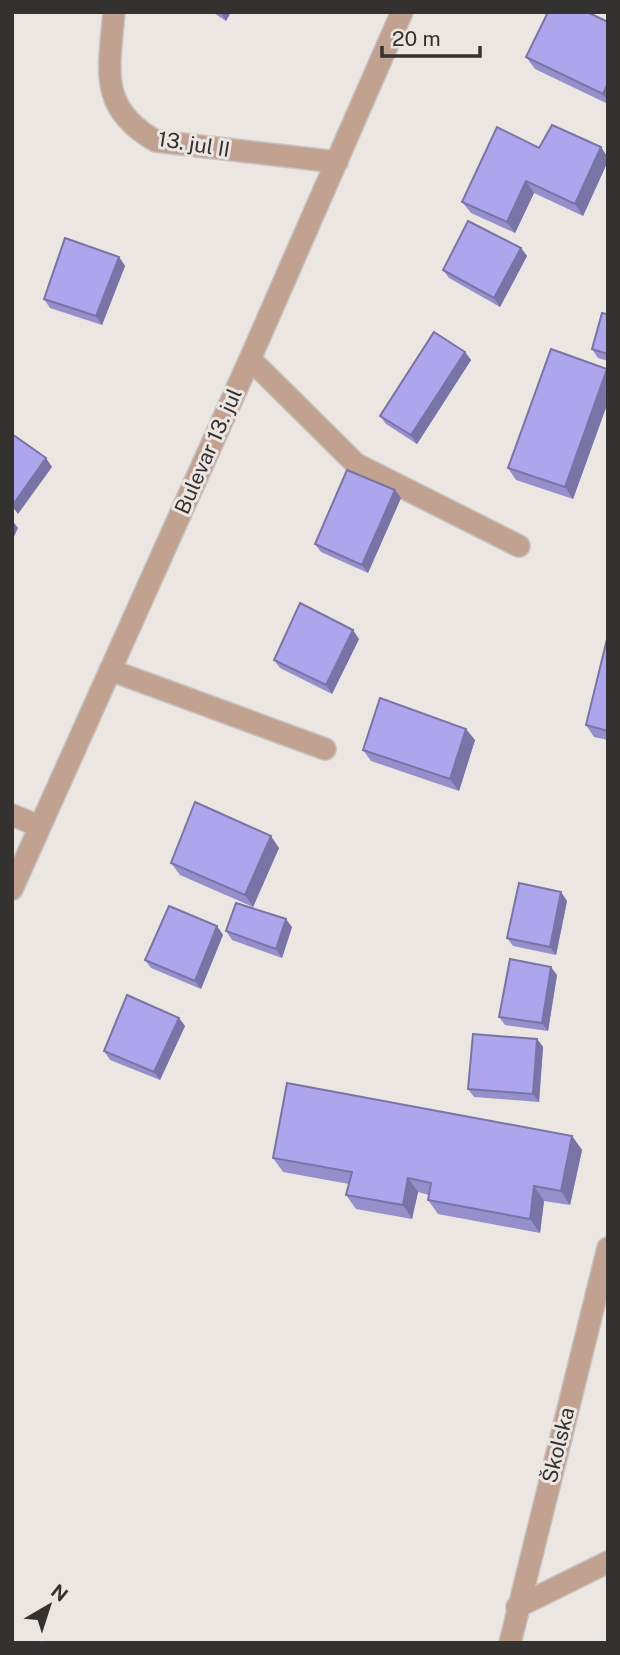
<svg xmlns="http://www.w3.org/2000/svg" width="620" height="1655" viewBox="0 0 620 1655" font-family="'Public Sans',sans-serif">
<rect width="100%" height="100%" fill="#ece6e2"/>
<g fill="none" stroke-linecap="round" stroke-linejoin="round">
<g stroke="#c7c2bf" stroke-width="24">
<path id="minor" d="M 114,12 C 109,71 98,108 156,141 L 337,162
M 250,359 L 356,464 L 519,546
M 110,670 L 325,749
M 12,815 L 39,826
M 12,889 L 250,359 L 402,12
M 517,1607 L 608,1562
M 510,1643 L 608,1248"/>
</g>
<use href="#minor" stroke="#c1a190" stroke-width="21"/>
</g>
<path fill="#958fcc" d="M 212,12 L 231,12 L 226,21 Z
M 608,22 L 608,104 L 535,69 L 526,57 Z
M 601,147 L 608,158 L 608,161 L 583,216 L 534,193 L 515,233 L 471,213 L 462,202 L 539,148 Z
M 521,248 L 527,256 L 500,307 L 449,278 L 443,270 Z
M 119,257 L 125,266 L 102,325 L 50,308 L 44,299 Z
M 608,309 L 608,361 L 598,358 L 592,349 L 607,314 Z
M 465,352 L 471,360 L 417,444 L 386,424 L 380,416 Z
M 607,369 L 608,402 L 573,499 L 516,480 L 508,468 Z
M 395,490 L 401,498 L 368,573 L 321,552 L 315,544 Z
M 608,635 L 608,740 L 594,737 L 586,725 Z
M 359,639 L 332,694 L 280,668 L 274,660 Z
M 475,740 L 459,791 L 371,761 L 363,750 Z
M 279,848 L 253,907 L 180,875 L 171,863 Z
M 561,892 L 567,901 L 556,955 L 513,946 L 507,938 Z
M 217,926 L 223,935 L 201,989 L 151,968 L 145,960 Z
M 292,927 L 282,958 L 232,940 L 226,931 Z
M 557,975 L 548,1031 L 505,1025 L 499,1017 Z
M 179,1018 L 185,1026 L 160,1080 L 110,1060 L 104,1051 Z
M 537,1039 L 543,1047 L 539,1102 L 474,1097 L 468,1089 Z
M 572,1136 L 582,1150 L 570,1205 L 544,1201 L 540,1233 L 438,1214 L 428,1200 L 429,1195 L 418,1192 L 412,1219 L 356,1209 L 346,1195 L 349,1184 L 283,1172 L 273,1158 Z"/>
<path fill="#7974a6" d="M 220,12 L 231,12 L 226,21 Z
M 608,83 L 608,101 L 603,94 Z
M 601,147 L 608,158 L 608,161 L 583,216 L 575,204 Z
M 526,181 L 534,193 L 515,233 L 507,222 Z
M 521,248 L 527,256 L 500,307 L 494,298 Z
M 119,257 L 125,266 L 102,325 L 96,316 Z
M 465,352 L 471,360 L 417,444 L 411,435 Z
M 607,369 L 608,402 L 573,499 L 565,487 Z
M 46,458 L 52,467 L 18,514 L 12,506 Z
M 395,490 L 401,498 L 368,573 L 362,565 Z
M 12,520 L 18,528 L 12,541 Z
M 353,630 L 359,639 L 332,694 L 326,685 Z
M 466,729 L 475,740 L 459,791 L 450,779 Z
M 271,836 L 279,848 L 253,907 L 245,895 Z
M 561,892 L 567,901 L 556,955 L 550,947 Z
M 286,919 L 292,927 L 282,958 L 276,949 Z
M 217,926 L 223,935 L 201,989 L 195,981 Z
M 551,967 L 557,975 L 548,1031 L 542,1023 Z
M 179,1018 L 185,1026 L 160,1080 L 154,1072 Z
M 537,1039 L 543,1047 L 539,1102 L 533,1094 Z
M 572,1136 L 582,1150 L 570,1205 L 561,1191 Z
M 408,1178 L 418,1192 L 412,1219 L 403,1205 Z
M 534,1186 L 544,1201 L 540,1233 L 530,1219 Z"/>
<path fill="#ada6ed" stroke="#7974a6" stroke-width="2" d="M 548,12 L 587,12 L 608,22 L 608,83 L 603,94 L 526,57 Z
M 552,125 L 601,147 L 575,204 L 526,181 L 507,222 L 462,202 L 497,127 L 539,148 Z
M 468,221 L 521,248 L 494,298 L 443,270 Z
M 65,238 L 119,257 L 96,316 L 44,299 Z
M 608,309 L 608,354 L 592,349 L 602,313 L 607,314 Z
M 434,332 L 465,352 L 411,435 L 380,416 Z
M 551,349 L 607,369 L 565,487 L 508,468 Z
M 12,434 L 46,458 L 12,506 Z
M 347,470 L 395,490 L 362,565 L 315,544 Z
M 300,603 L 353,630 L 326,685 L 274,660 Z
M 608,635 L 608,731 L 586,725 Z
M 380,698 L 466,729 L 450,779 L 363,750 Z
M 195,802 L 271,836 L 245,895 L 171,863 Z
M 519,883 L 561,892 L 550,947 L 507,938 Z
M 236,903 L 286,919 L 276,949 L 226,931 Z
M 169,906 L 217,926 L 195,981 L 145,960 Z
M 510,959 L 551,967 L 542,1023 L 499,1017 Z
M 127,995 L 179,1018 L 154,1072 L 104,1051 Z
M 473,1034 L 537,1039 L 533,1094 L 468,1089 Z
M 287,1083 L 572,1136 L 561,1191 L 534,1186 L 530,1219 L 428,1200 L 431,1183 L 408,1178 L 403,1205 L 346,1195 L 352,1172 L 273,1158 Z"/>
<g text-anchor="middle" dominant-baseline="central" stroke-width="6" stroke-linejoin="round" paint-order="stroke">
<g font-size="21" fill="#343231" stroke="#ece6e2">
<text transform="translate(194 144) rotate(9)">13. jul II</text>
<text transform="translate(208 451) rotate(-66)">Bulevar 13. jul</text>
<text transform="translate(558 1445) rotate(-76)">Školska</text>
</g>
</g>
<rect width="620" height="1655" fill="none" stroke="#343231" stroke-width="28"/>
<g transform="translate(49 1606) rotate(39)" stroke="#ece6e2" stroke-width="5" paint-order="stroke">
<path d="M0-5L12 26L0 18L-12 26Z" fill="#343231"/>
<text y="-10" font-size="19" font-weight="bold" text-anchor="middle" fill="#343231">N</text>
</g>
<path d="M382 46v10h98v-10" fill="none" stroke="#343231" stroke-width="3.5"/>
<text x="392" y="46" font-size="21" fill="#343231" stroke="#ece6e2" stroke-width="5" paint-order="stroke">20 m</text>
</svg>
